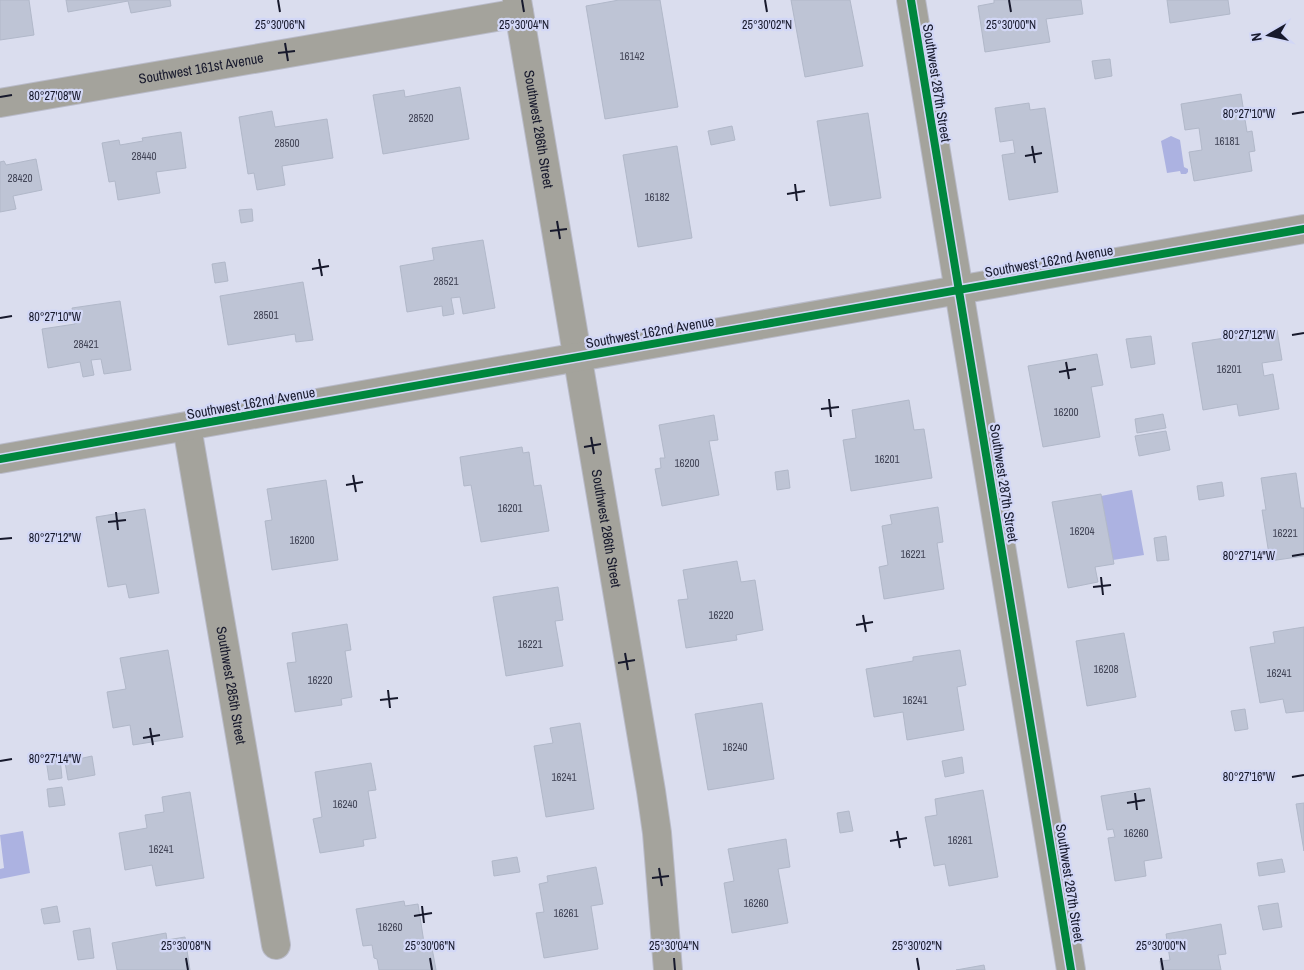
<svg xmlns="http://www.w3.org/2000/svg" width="1304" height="970" viewBox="0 0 1304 970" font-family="'Archivo Narrow',sans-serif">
<rect width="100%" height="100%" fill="#daddee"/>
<path fill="#acb2e1" d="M 1171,136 L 1180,140 L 1184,167 L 1188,169 L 1188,172 L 1186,174 L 1181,174 L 1180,171 L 1167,173 L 1161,141 Z
M 1132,490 L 1144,555 L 1113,560 L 1101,496 Z
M 23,831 L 30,873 L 0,879 L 0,869 L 4,868 L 0,835 Z"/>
<path fill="#bec4d5" stroke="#b1b8c9" d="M 0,0 L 29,0 L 34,35 L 0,40 Z
M 66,0 L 170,0 L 171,6 L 131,13 L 128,1 L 68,12 Z
M 619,0 L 660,0 L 678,107 L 605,119 L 586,6 Z
M 791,0 L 850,0 L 863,66 L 805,77 Z
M 994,0 L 1081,0 L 1083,14 L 1046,19 L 1050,42 L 985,52 L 978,6 L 994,3 Z
M 1167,0 L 1228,0 L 1230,14 L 1170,23 Z
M 1110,59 L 1112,76 L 1095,79 L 1092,61 Z
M 460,87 L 469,139 L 383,154 L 373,95 L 404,90 L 405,97 Z
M 1241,94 L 1247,132 L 1252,131 L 1255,151 L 1249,152 L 1252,171 L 1194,181 L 1189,152 L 1202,150 L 1199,128 L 1185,130 L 1181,104 Z
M 1029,103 L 1030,110 L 1045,108 L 1058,192 L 1009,200 L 1002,155 L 1015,153 L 1013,140 L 1000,142 L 995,108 Z
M 272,111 L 275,127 L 327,119 L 333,158 L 282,166 L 285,185 L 257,190 L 254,173 L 248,174 L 239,117 Z
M 868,113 L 881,198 L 830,206 L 817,121 Z
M 732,126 L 735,140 L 711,145 L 708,131 Z
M 181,132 L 186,168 L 156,172 L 160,193 L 118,200 L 115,181 L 109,182 L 102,143 L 119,140 L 120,145 L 143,141 L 142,138 Z
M 677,146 L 692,238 L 638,247 L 623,155 Z
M 36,159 L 42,190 L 13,196 L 16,209 L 0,212 L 0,162 L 4,161 L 6,165 Z
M 252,209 L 253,221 L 241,223 L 239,210 Z
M 483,240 L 495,308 L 463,314 L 460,297 L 451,298 L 454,314 L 443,316 L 442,306 L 407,312 L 400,266 L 434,260 L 432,248 Z
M 225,262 L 228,281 L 215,283 L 212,264 Z
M 303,282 L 313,340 L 296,342 L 295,334 L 228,345 L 220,296 Z
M 120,301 L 131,370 L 104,374 L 101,359 L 91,360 L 94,375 L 83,377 L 80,362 L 48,368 L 42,329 L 75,324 L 72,308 Z
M 1277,330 L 1282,360 L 1262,363 L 1264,376 L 1273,374 L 1279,409 L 1239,416 L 1237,404 L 1203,410 L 1192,343 Z
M 1151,336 L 1155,364 L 1131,368 L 1126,339 Z
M 1097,354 L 1103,385 L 1091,387 L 1100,437 L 1043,447 L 1028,366 Z
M 909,400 L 914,430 L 924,429 L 932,478 L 851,491 L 843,440 L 856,438 L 852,410 Z
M 1163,414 L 1166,428 L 1137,433 L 1135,419 Z
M 714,415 L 718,440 L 709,441 L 719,495 L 662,506 L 655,469 L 661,468 L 660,458 L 665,458 L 659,425 Z
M 1166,431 L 1170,450 L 1139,456 L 1135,436 Z
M 522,447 L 523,453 L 529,452 L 534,486 L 541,485 L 549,531 L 481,542 L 471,485 L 464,486 L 460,457 Z
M 788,470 L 790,488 L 777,490 L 775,472 Z
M 1296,473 L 1301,508 L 1304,508 L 1304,556 L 1270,561 L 1262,510 L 1266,510 L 1261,478 Z
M 326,480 L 338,560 L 272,570 L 265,521 L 272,520 L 267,489 Z
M 1222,482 L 1224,496 L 1199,500 L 1197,486 Z
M 1101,494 L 1114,564 L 1095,567 L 1098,582 L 1068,588 L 1052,502 Z
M 938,507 L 943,542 L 937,543 L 944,589 L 884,599 L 879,567 L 888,565 L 882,526 L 892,524 L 890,515 Z
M 145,509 L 159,593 L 129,598 L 126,584 L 108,587 L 96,517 Z
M 1166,536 L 1169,560 L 1157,561 L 1154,538 Z
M 737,561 L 741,582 L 755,580 L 763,630 L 736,635 L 737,640 L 686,648 L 678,600 L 688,599 L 683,570 Z
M 558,587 L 563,620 L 555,621 L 563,666 L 506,676 L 493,597 Z
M 347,624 L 351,650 L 345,651 L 352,697 L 341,699 L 342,705 L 295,712 L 287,663 L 296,662 L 292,633 Z
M 1304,627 L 1304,711 L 1286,713 L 1283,699 L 1260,703 L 1250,647 L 1275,643 L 1273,632 Z
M 1124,633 L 1136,697 L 1087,706 L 1076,641 Z
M 168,650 L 183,737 L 133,745 L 130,725 L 113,728 L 107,692 L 126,689 L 120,658 Z
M 960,650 L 966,685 L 957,687 L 964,730 L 907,740 L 903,712 L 874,717 L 866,669 L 913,661 L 913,657 Z
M 762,703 L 774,779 L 708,790 L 695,714 Z
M 1245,709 L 1248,729 L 1235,731 L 1231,711 Z
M 580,723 L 594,809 L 546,817 L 534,746 L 553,743 L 550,728 Z
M 92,756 L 95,775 L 68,780 L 65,762 Z
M 962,757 L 964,773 L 945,777 L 942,761 Z
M 60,758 L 62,778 L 49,780 L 46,759 Z
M 371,763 L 376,790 L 368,791 L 376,838 L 363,840 L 364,846 L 320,853 L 313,819 L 322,817 L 315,772 Z
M 62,787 L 65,805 L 49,807 L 47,789 Z
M 1150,788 L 1162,858 L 1144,861 L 1146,876 L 1115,881 L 1108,838 L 1115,837 L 1113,829 L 1107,830 L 1101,796 Z
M 983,790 L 998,877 L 949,886 L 945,864 L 934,866 L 925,817 L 937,815 L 935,799 Z
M 190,792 L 204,878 L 156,886 L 152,865 L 125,870 L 119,833 L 147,828 L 145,815 L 164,812 L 162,797 Z
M 1304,803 L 1304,851 L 1296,804 Z
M 849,811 L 853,831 L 840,833 L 837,813 Z
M 786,839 L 790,867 L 778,869 L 788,923 L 732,933 L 724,883 L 734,881 L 728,849 Z
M 517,857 L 520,872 L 494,876 L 492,861 Z
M 1282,859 L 1285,872 L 1259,876 L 1257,863 Z
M 596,867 L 603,904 L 591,906 L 598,949 L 544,958 L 536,913 L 544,912 L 539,884 L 548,882 L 547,876 Z
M 404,901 L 405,906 L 418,904 L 425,949 L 432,948 L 436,970 L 379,970 L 377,959 L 374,958 L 372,945 L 363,946 L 356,909 Z
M 1278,903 L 1282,927 L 1263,930 L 1258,906 Z
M 57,906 L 60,922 L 44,924 L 41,909 Z
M 1221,924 L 1226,954 L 1218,955 L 1221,970 L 1161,970 L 1160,961 L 1170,960 L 1166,934 Z
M 90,928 L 94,958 L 78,960 L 73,931 Z
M 166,933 L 167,940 L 185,937 L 190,970 L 117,970 L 112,943 Z
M 984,965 L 985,970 L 956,970 Z"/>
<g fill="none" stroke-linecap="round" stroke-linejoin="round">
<g stroke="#b9bbc9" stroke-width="30">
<g id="minor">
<path id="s1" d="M 517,0 L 651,791 L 657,833 L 668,970"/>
<path d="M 911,0 L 1071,970"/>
<path id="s2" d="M 0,103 L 519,13"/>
<path id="s3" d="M 187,427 L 276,945"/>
<path d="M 0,459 L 1304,229"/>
</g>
</g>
<use href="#minor" stroke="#a4a39c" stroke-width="28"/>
<g stroke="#d2d7f6" stroke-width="11">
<path id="cycleway" d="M 911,0 L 1071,970
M 0,459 L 1304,229"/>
</g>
<use href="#cycleway" stroke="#00873e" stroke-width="8"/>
</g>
<path fill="none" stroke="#17192c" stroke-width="2" d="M 278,0 L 280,12M 522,0 L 524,12M 765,0 L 767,12M 1009,0 L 1011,12M 285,43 L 288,61M 278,53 L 295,51M 0,97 L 12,95M 1292,114 L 1304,112M 1032,146 L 1035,163M 1025,156 L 1042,153M 795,184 L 797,201M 787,194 L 805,191M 557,221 L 560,239M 550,231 L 567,229M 319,259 L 322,276M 312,269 L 329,266M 0,318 L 12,316M 1292,335 L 1304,333M 1066,362 L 1069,379M 1059,372 L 1076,369M 829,399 L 831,417M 821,409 L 839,407M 591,437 L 594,454M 584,447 L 601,444M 353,475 L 356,492M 346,485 L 363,482M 116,512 L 118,530M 108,522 L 126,520M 0,539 L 12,538M 1292,556 L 1304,554M 1101,577 L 1103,595M 1093,587 L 1111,585M 863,615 L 866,632M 856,625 L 873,622M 625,653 L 628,670M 618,663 L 635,660M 388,690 L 390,708M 380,700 L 398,698M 150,728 L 153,745M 143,738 L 160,735M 0,761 L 12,759M 1292,777 L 1304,775M 1135,793 L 1137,810M 1127,803 L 1145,800M 897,831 L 900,848M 890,841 L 907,838M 659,868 L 662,886M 652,878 L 669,876M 422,906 L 424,923M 414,916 L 432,913M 186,958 L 188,970M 430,958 L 432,970M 674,958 L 675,970M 917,958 L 919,970M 1161,958 L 1163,970"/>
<g text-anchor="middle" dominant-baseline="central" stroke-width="4.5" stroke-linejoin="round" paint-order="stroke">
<g font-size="11" fill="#424557">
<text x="632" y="56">16142</text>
<text x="421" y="118">28520</text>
<text x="1227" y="141">16181</text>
<text x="287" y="143">28500</text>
<text x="144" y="156">28440</text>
<text x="20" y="178">28420</text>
<text x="657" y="197">16182</text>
<text x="446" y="281">28521</text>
<text x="266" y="315">28501</text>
<text x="86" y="344">28421</text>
<text x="1229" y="369">16201</text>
<text x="1066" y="412">16200</text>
<text x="887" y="459">16201</text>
<text x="687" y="463">16200</text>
<text x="510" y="508">16201</text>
<text x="1082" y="531">16204</text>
<text x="1285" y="533">16221</text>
<text x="302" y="540">16200</text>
<text x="913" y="554">16221</text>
<text x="721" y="615">16220</text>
<text x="530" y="644">16221</text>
<text x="1106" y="669">16208</text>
<text x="1279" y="673">16241</text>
<text x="320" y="680">16220</text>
<text x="915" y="700">16241</text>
<text x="735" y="747">16240</text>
<text x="564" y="777">16241</text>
<text x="345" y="804">16240</text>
<text x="1136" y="833">16260</text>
<text x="960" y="840">16261</text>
<text x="161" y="849">16241</text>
<text x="756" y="903">16260</text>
<text x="566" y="913">16261</text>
<text x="390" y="927">16260</text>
</g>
<g font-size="14" fill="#17192c" stroke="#d2d7f6">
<text stroke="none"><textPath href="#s2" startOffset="204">Southwest 161st Avenue</textPath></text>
<text transform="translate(937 83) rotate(81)">Southwest 287th Street</text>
<text stroke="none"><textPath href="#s1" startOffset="131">Southwest 286th Street</textPath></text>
<text transform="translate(1049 261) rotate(-10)">Southwest 162nd Avenue</text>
<text transform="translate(650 332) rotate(-10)">Southwest 162nd Avenue</text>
<text transform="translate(251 403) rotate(-10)">Southwest 162nd Avenue</text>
<text transform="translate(1004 483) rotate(81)">Southwest 287th Street</text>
<text stroke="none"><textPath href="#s1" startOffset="536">Southwest 286th Street</textPath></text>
<text stroke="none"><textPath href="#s3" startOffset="262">Southwest 285th Street</textPath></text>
<text transform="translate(1070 883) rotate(81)">Southwest 287th Street</text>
</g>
</g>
<g font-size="12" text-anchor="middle" fill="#17192c" stroke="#d2d7f6" stroke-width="4.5" stroke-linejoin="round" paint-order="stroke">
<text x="280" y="29">25°30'06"N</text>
<text x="524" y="29">25°30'04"N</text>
<text x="767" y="29">25°30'02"N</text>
<text x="1011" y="29">25°30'00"N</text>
<text x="55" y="100">80°27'08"W</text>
<text x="1249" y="118">80°27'10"W</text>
<text x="55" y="321">80°27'10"W</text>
<text x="1249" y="339">80°27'12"W</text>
<text x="55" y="542">80°27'12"W</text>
<text x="1249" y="560">80°27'14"W</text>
<text x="55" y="763">80°27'14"W</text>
<text x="1249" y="781">80°27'16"W</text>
<text x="186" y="950">25°30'08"N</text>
<text x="430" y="950">25°30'06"N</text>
<text x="674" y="950">25°30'04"N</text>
<text x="917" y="950">25°30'02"N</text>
<text x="1161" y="950">25°30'00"N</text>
</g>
<g transform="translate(1269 35) rotate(261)" stroke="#d2d7f6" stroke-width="4" paint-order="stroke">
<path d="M0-4L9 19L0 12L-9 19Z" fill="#17192c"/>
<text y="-8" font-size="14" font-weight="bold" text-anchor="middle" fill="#17192c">N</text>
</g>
</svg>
